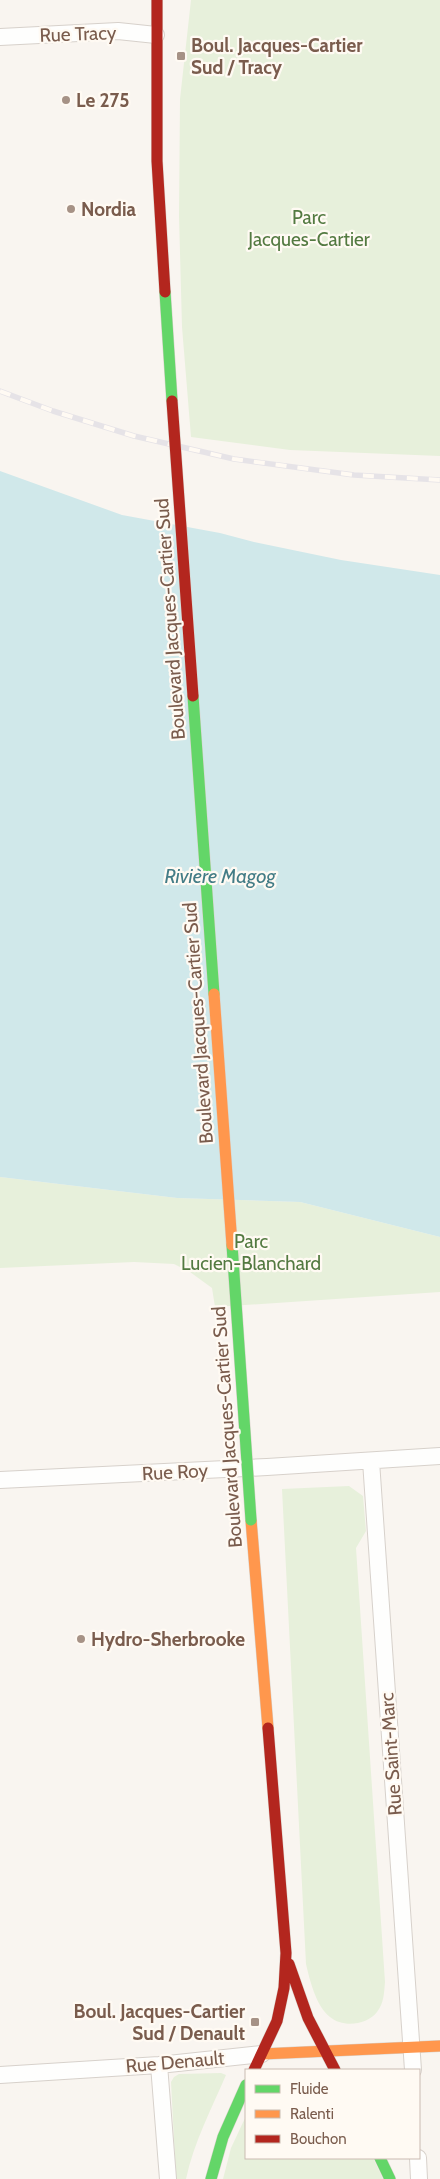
<svg xmlns="http://www.w3.org/2000/svg" width="440" height="2179" viewBox="0 0 440 2179" font-family="Cabin,sans-serif">
<rect width="100%" height="100%" fill="#f9f5f0"/>
<path fill="#e7f0db" d="M 191,0 L 440,0 L 440,456 L 290,450 L 191,437 L 182,327 L 179,216 L 180,99 Z
M 0,1177 L 177,1198 L 300,1202 L 440,1237 L 440,1292 L 215,1307 L 212,1288 L 190,1272 L 174,1264 L 134,1262 L 0,1268 Z
M 349,1486 L 363,1496 L 366,1531 L 356,1548 L 385,1982 C 384,1993 384,2003 377,2012 C 367,2025 343,2028 330,2017 C 316,2006 310,1981 306,1964 L 282,1489 Z
M 221,2073 L 226,2075 C 211,2110 194,2142 186,2179 L 176,2179 L 171,2082 L 174,2077 L 179,2074 Z
M 246,2116 L 246,2158 L 373,2158 L 383,2179 L 223,2179 L 231,2148 Z"/>
<path fill="#d0e8ea" d="M 0,471 L 122,515 L 220,533 L 254,542 L 341,560 L 440,575 L 440,1237 L 300,1202 L 177,1198 L 0,1177 Z"/>
<g fill="none" stroke-linecap="round" stroke-linejoin="round">
<g stroke="#d7d1cb" stroke-width="18">
<path id="street" d="M 0,37 L 118,31 L 156,35
M 371,1461 L 413,2070
M 0,1480 L 267,1467 L 440,1456
M 159,2065 L 168,2179
M 0,2075 L 159,2065 L 262,2054
M 418,2158 L 419,2179"/>
</g>
<g stroke="#d9d2cb" stroke-width="12">
<path id="fast" d="M 165,292 L 172,401
M 380,2158 L 390,2179
M 211,2179 L 223,2137 L 246,2085"/>
</g>
<g stroke="#d9d2cb" stroke-width="12">
<path id="slow" d="M 251,1520 L 268,1728
M 262,2054 L 440,2046"/>
</g>
<g stroke="#d9d2cb" stroke-width="12">
<path id="jam" d="M 157,0 L 157,161 L 165,292
M 289,1964 L 308,2018 L 335,2070
M 254,2070 L 277,2021 L 284,1988 L 286,1953 L 268,1728"/>
</g>
<use href="#street" stroke="#fefefd" stroke-width="16"/>
<use href="#fast" stroke="#63d668" stroke-width="11"/>
<use href="#slow" stroke="#ff974d" stroke-width="11"/>
<use href="#jam" stroke="#b3261e" stroke-width="11"/>
<g stroke="#e6e3e7" stroke-width="5.5">
<path id="rail" d="M 0,391 L 53,411 L 134,436 L 234,459 L 354,475 L 440,480"/>
</g>
<use href="#rail" stroke="#fffaf3" stroke-width="4" stroke-dasharray="11" stroke-linecap="butt"/>
<g stroke="#d9d2cb" stroke-width="12" stroke-linecap="butt">
<path id="fast-bridge" d="M 193,696 L 214,994
M 232,1245 L 251,1520"/>
</g>
<g stroke="#d9d2cb" stroke-width="12" stroke-linecap="butt">
<path id="slow-bridge" d="M 214,994 L 232,1245"/>
</g>
<g stroke="#d9d2cb" stroke-width="12" stroke-linecap="butt">
<path id="jam-bridge" d="M 172,401 L 193,696"/>
</g>
<use href="#fast-bridge" stroke="#63d668" stroke-width="11"/>
<use href="#slow-bridge" stroke="#ff974d" stroke-width="11"/>
<use href="#jam-bridge" stroke="#b3261e" stroke-width="11"/>
</g>
<g fill="#a69286" stroke="#fffaf3" stroke-width="2">
<rect x="176" y="51" width="10" height="10" rx="2.5"/>
<circle cx="66" cy="100" r="5"/>
<circle cx="71" cy="209" r="5"/>
<circle cx="81" cy="1639" r="5"/>
<rect x="250" y="2017" width="10" height="10" rx="2.5"/>
</g>
<g text-anchor="middle" dominant-baseline="central" stroke-width="4.5" stroke-linejoin="round" paint-order="stroke">
<g font-size="19" fill="#7a5c4d" stroke="#fffaf3">
<text transform="translate(78 34) rotate(-2)">Rue Tracy</text>
<text transform="translate(170 619) rotate(-94)">Boulevard Jacques-Cartier Sud</text>
<text transform="translate(198 1023) rotate(-94)">Boulevard Jacques-Cartier Sud</text>
<text transform="translate(227 1427) rotate(-94)">Boulevard Jacques-Cartier Sud</text>
<text transform="translate(175 1472) rotate(-3)">Rue Roy</text>
<text transform="translate(391 1754) rotate(-94)">Rue Saint-Marc</text>
<text transform="translate(175 2062) rotate(-5)">Rue Denault</text>
</g>
<g font-size="19" font-weight="bold" fill="#7a5c4d" stroke="#fffaf3" text-anchor="start">
<text x="191" y="45">Boul. Jacques-Cartier<tspan x="191" dy="22">Sud / Tracy</tspan></text>
<text x="76" y="100">Le 275</text>
<text x="81" y="209">Nordia</text>
<text x="91" y="1639">Hydro-Sherbrooke</text>
<text x="245" y="2011" text-anchor="end">Boul. Jacques-Cartier<tspan x="245" dy="22">Sud / Denault</tspan></text>
</g>
<g font-size="19" fill="#537a41" stroke="#fffaf3">
<text x="309" y="217">Parc<tspan x="309" dy="22">Jacques-Cartier</tspan></text>
<text x="251" y="1241">Parc<tspan x="251" dy="22">Lucien-Blanchard</tspan></text>
</g>
<g font-size="20" font-style="italic" fill="#437c86" stroke="#fffaf3">
<text x="220" y="876">Rivière Magog</text>
</g>
</g>
<rect x="245" y="2069" width="175" height="90" fill="#fffaf3" stroke="#cabbb1"/>
<rect x="255" y="2085" width="25" height="8" fill="#63d668" stroke="#cabbb1"/>
<text x="290" y="2094" font-size="15" fill="#7a5c4d">Fluide</text>
<rect x="255" y="2110" width="25" height="8" fill="#ff974d" stroke="#cabbb1"/>
<text x="290" y="2119" font-size="15" fill="#7a5c4d">Ralenti</text>
<rect x="255" y="2135" width="25" height="8" fill="#b3261e" stroke="#cabbb1"/>
<text x="290" y="2144" font-size="15" fill="#7a5c4d">Bouchon</text>
</svg>
